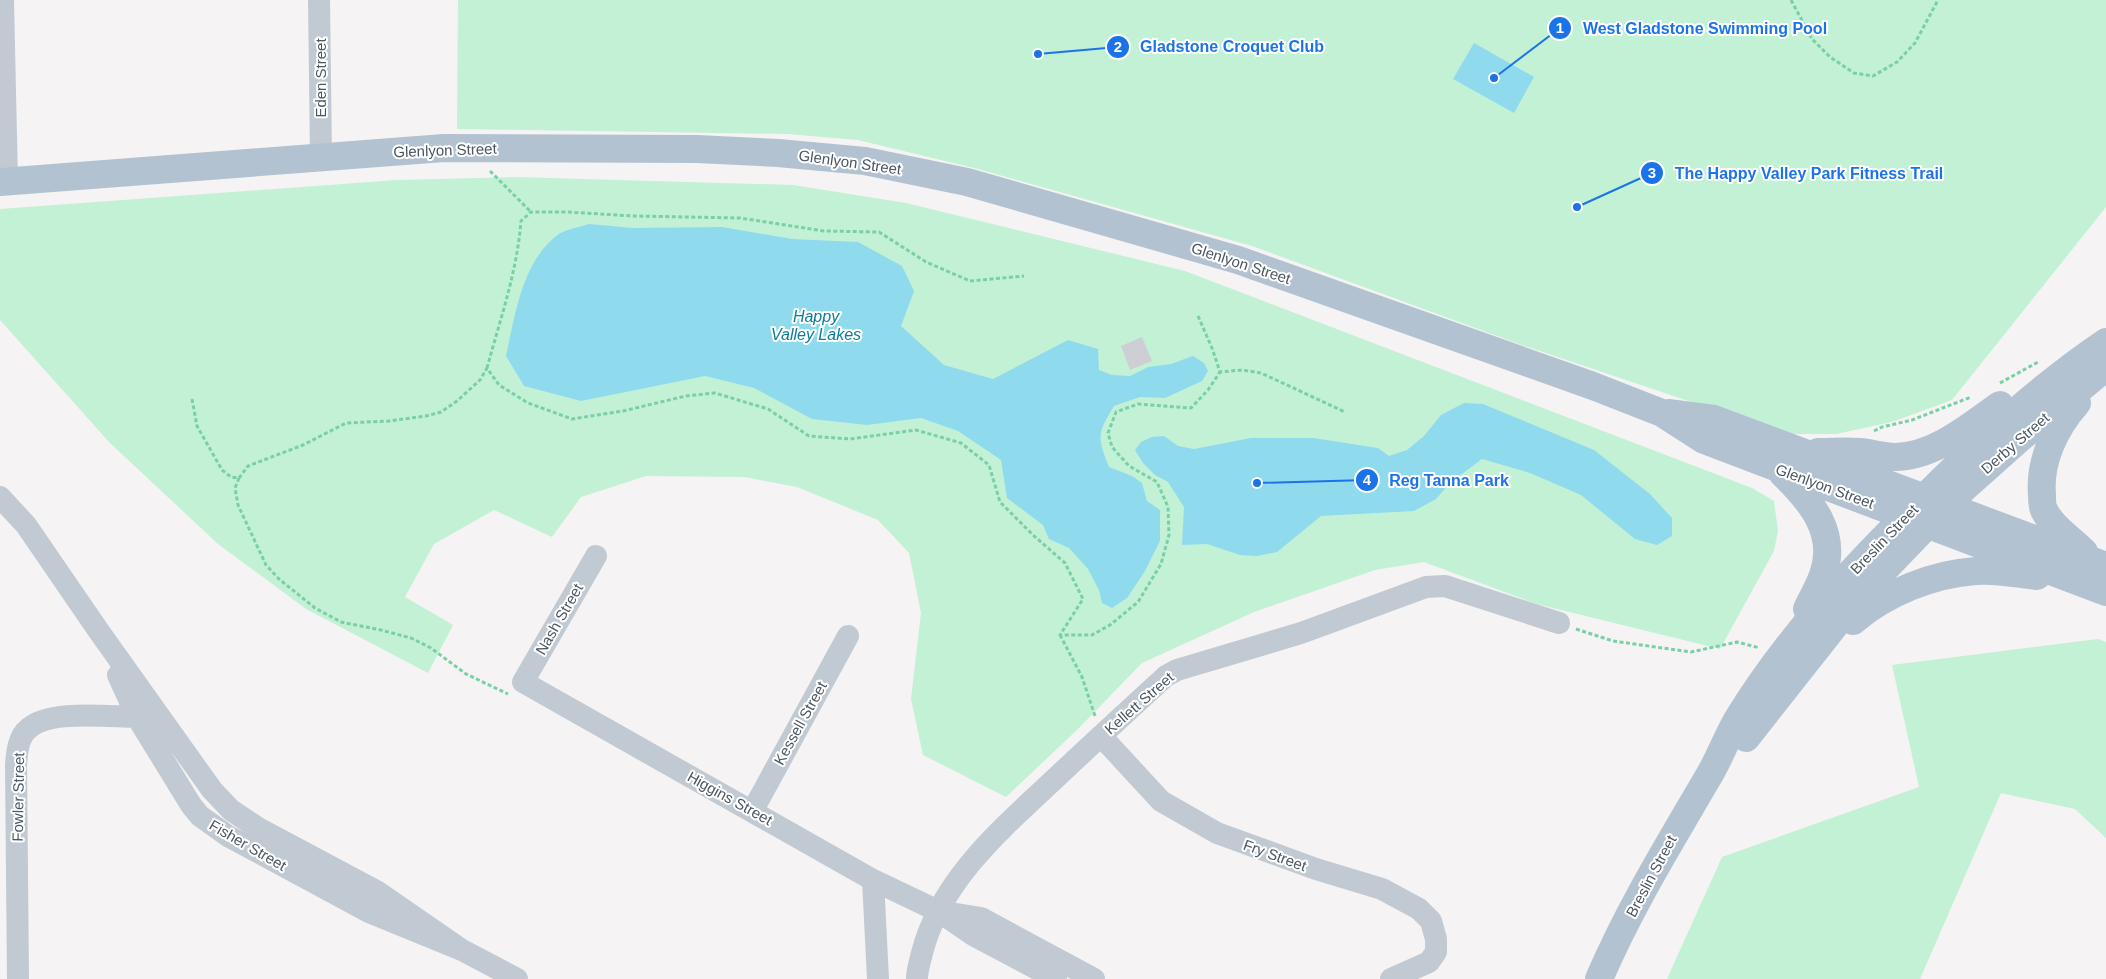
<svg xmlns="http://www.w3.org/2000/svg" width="2106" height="979" viewBox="0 0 2106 979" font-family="Arial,sans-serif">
<rect width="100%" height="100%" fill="#f5f3f3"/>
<path fill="#c3f1d5" d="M 458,0 L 2106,0 L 2106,207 L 1952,400 L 1892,422 L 1836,434 L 1776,434 L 1724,413 L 1519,344 L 1252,246 L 978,169 L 858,140 L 788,134 L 457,129 Z
M 515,177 L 793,185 L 906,203 L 1185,271 L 1752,488 L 1774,501 L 1778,531 L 1774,551 L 1720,649 L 1537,604 L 1424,562 L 1375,570 L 1254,612 L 1142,663 L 1078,729 L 1006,797 L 923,755 L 911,699 L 921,613 L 909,553 L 878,520 L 797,487 L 744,477 L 646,476 L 581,497 L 552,537 L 494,510 L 434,544 L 405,597 L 453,625 L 428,673 L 306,609 L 218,544 L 109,442 L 0,320 L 0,209 L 397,180 Z
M 2098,639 L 2106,642 L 2106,838 L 2075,809 L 2001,793 L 1920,979 L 1667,979 L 1722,857 L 1919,787 L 1892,665 Z"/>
<path fill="#90daee" d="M 1474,43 L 1534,77 L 1514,113 L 1453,79 Z
M 589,224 L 633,228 L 722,227 L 792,239 L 858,242 L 902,266 L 914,291 L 901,326 L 944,365 L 993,379 L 1068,340 L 1098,349 L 1099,370 L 1112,375 L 1130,376 L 1148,367 L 1171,364 L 1193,356 L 1204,363 L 1208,371 L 1202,381 L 1165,398 L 1140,397 L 1114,406 C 1097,434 1097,437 1109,467 L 1132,476 L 1142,483 L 1147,501 L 1160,510 L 1160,541 L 1145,571 L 1127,598 L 1112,608 L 1102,603 L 1099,590 L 1088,569 L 1069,548 L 1049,539 L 1043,525 L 1007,498 L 1001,460 L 958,431 L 921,418 L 867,425 L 812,419 L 754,388 L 705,376 L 581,401 L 524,386 L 506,356 C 515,316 522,260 559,234 C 567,229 580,227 589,224 Z
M 1464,403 L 1483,404 L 1594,450 L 1650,494 L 1672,518 L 1672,536 L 1657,545 L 1635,539 L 1581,495 L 1530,473 L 1482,459 L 1451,482 L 1436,499 L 1414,511 L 1321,516 L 1277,552 L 1257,556 L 1240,555 L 1207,544 L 1182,545 L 1184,507 L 1168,482 L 1155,475 L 1143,463 L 1135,450 L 1141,442 L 1152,437 L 1164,436 L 1178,446 L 1194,449 L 1251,438 L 1313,438 L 1378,448 L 1389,456 L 1407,450 L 1424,436 L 1441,415 Z"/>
<path fill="#cdcfd5" d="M 1142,337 L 1152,361 L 1130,370 L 1121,346 Z"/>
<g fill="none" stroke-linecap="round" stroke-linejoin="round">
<path stroke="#7ad0a6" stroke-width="3" stroke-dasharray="4 2.5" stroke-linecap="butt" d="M 1791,0 L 1812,39 L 1830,57 L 1854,73 L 1873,76 L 1897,62 L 1915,43 L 1938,0
M 490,171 L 531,212
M 1198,316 L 1212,348 L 1220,372 L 1242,370 L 1261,373 L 1345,412
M 487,368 C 500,320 517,272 521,221 L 531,212 L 567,212 L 634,216 L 740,218 L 824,231 L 879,232 L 926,262 L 970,281 L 1024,276
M 2000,383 L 2038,362
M 192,399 L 197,426 L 222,470 L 231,477 L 239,478 L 248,466 L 303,445 L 346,423 L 389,421 L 426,416 L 441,412 L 457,401 L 480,380 L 487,368 L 499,385 L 528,403 L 572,419 L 623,411 L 686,396 L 715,393 L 768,409 L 809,436 L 850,439 L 916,430 L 961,443 L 989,465 L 1000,502 L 1033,535 L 1065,563 L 1083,599 L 1060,635 L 1092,635 L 1110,625 L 1138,602 L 1161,564 L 1169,535 L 1168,507 L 1157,482 L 1129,466 L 1112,447 L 1108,433 L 1116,412 L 1138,404 L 1191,408 L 1208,390 L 1220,372
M 1874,431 L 1882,427 L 1912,420 L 1971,397
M 239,478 L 235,488 L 238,505 L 266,565 L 279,579 L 315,608 L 341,622 L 381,630 L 411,638 L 431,648 L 466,674 L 508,694
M 1576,629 L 1613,641 L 1691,652 L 1737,642 L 1760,648
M 1060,635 L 1082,677 L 1095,716"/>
<path stroke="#c1cad2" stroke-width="22" d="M 3,0 L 7,181
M 319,0 L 321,157
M 0,497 L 26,525 L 98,630 L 212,790 L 231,810 L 258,828 L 378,892 L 462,950
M 596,556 L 523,682 L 873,880 L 938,911 L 973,935 L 1056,979
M 118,675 L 137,717 L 191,805 L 200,816 L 228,836 L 369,912 L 462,950 L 517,979
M 1101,736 L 1161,801 L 1217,833 L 1316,869 L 1382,889 L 1419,909 L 1431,921 L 1436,939 L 1436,952 L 1429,962 L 1391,979
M 753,810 L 848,636
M 873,880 L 878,979
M 944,912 L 981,918 L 1094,979
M 18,979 L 16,765 C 17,753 18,737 28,729 C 49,709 109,717 137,717
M 917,979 C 917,970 920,962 922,953 C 941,878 1006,825 1060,774 C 1095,741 1131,708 1166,676 L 1177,670 L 1301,633 L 1426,587 L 1445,586 L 1559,623"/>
<path stroke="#b3c2d1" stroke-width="28" d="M 0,182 L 444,148 L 697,149 L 778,153 L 865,161 L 967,182 L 1238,260 L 1593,386 L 1662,413 L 1704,440 L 2106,592
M 2077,403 C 2055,428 2039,461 2042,495 C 2042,500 2042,506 2044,510 C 2052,527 2071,539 2084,552
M 1668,413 L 1714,419 L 2106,566
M 1818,452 C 1832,452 1846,451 1860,452 C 1871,453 1883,457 1895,457 C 1934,457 1970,426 2000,405
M 1783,474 C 1811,501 1838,533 1823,575 C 1819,587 1812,598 1807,609
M 1853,621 C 1886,593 1932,574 1976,571 C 1996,569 2017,574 2037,576
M 1746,738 L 1854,601 L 1928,524 L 1964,488 L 2019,439 L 2106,367
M 1599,979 C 1629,909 1669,844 1707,779 C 1719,760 1726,739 1737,720 C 1789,635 1859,561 1930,492 C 1985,438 2042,385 2106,342"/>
</g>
<g text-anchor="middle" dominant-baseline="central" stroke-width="4" stroke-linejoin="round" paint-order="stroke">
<g font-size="15" fill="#4a5661" stroke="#fff">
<text transform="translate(320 78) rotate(-90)">Eden Street</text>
<text transform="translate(445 150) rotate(-2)">Glenlyon Street</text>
<text transform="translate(850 162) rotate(8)">Glenlyon Street</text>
<text transform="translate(1241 263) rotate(18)">Glenlyon Street</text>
<text transform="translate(2015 443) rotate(-41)">Derby Street</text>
<text transform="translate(1825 486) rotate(20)">Glenlyon Street</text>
<text transform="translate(1884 539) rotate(-46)">Breslin Street</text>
<text transform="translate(559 619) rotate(-60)">Nash Street</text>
<text transform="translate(1139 703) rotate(-41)">Kellett Street</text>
<text transform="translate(800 723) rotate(-61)">Kessell Street</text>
<text transform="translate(18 797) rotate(-89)">Fowler Street</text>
<text transform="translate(730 798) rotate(29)">Higgins Street</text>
<text transform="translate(248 845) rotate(30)">Fisher Street</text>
<text transform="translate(1275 855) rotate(20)">Fry Street</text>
<text transform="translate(1651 876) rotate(-62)">Breslin Street</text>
</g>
<g font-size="16" font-style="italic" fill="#0c7c9b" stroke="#fff">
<text x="816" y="316">Happy<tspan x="816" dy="18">Valley Lakes</tspan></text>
</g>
</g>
<path fill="none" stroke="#1a73e8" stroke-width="2" d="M1494 78L1560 28M1038 54L1118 47M1577 207L1652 173M1257 483L1367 480"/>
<g fill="#1a73e8" stroke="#fff" stroke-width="2">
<circle cx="1494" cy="78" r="5"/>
<circle cx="1038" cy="54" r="5"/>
<circle cx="1577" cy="207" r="5"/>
<circle cx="1257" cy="483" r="5"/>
<circle cx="1560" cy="28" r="12"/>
<circle cx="1118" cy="47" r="12"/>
<circle cx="1652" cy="173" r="12"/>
<circle cx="1367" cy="480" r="12"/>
</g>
<g font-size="15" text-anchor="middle" font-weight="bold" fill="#fff">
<text x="1560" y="33">1</text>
<text x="1118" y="52">2</text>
<text x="1652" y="178">3</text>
<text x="1367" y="485">4</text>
</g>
<g font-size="16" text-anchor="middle" font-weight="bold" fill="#1a73e8" stroke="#fff" stroke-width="4" stroke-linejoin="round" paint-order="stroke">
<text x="1705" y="34">West Gladstone Swimming Pool</text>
<text x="1232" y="52">Gladstone Croquet Club</text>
<text x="1809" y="179">The Happy Valley Park Fitness Trail</text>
<text x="1449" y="486">Reg Tanna Park</text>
</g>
</svg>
